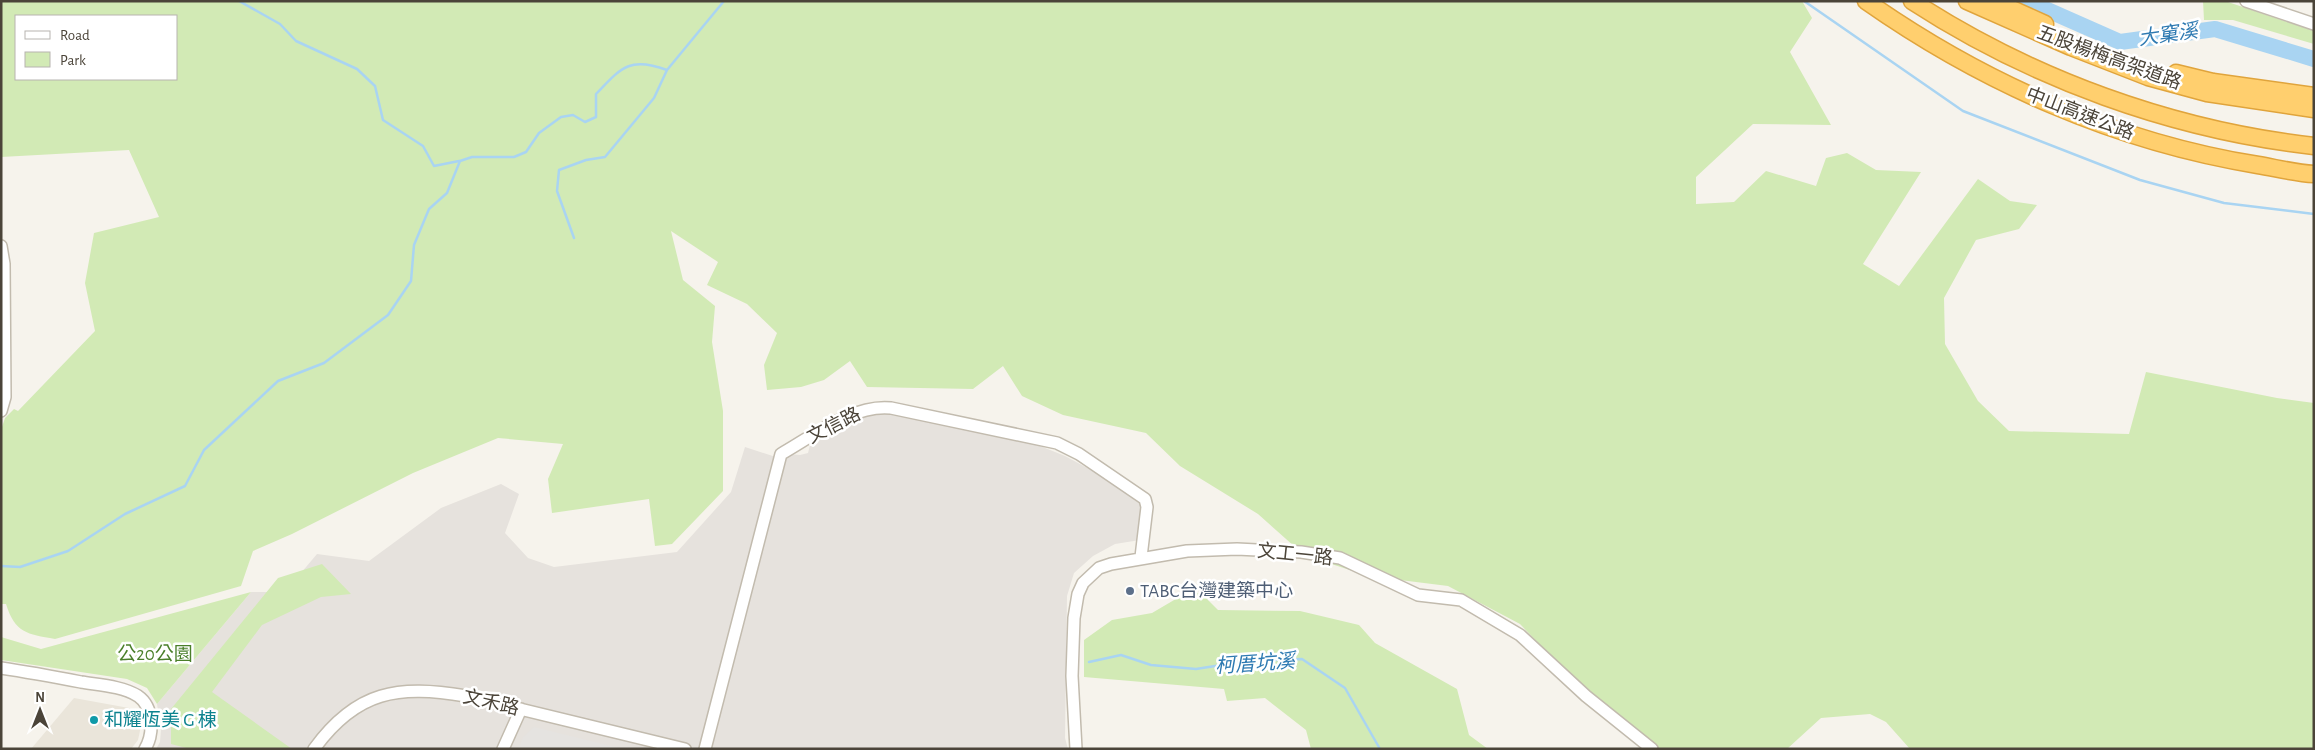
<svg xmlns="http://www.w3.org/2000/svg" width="2315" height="750" viewBox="0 0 2315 750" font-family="'Alegreya Sans','Noto Sans TC',sans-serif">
<rect width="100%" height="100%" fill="#f6f3ec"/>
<path fill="#eae5da" d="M 74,698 L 129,708 L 137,714 L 141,726 L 138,740 L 131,749 L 31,749 Z"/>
<path fill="#e6e2dd" d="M 872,412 L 907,416 L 1020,438 L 1065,456 L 1145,499 L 1140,540 L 1115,544 L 1093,556 L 1074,573 L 1067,596 L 1065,738 L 1068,749 L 156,749 L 160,742 L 161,729 L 157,704 L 251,592 L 285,592 L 317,554 L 369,561 L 441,508 L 501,484 L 519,494 L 505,533 L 528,558 L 554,567 L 677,552 L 731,492 L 745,447 L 779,458 L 788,454 L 800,455 L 808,453 L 810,445 L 844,423 Z"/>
<path fill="#d2eab5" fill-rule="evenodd" d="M 1,1 L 1802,1 L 1812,18 L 1790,52 L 1831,125 L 1753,124 L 1696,177 L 1696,204 L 1734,202 L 1766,171 L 1816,186 L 1826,158 L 1847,153 L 1876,170 L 1921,172 L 1863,264 L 1899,286 L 1978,179 L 2010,201 L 2037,205 L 2019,229 L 1976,240 L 1944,298 L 1945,344 L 1978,401 L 2009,431 L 2129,434 L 2146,372 L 2277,398 L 2314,403 L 2314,749 L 1910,749 L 1886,722 L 1870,714 L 1821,718 L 1787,749 L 1657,749 L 1568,674 L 1520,624 L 1448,586 L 1368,576 L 1304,555 L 1258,514 L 1180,466 L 1146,433 L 1063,415 L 1022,396 L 1003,366 L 973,389 L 867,387 L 850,361 L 824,380 L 801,387 L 767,390 L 764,365 L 777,333 L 747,304 L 707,285 L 718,262 L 671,231 L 683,280 L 715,306 L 712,342 L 723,411 L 723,491 L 672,544 L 655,546 L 649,499 L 552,513 L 548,479 L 563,444 L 498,438 L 413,473 L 292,534 L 253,551 L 241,586 L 55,639 C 27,634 15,633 6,604 L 1,604 L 1,430 L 5,418 L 14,409 L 18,411 L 95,331 L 85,283 L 94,233 L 159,217 L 129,150 L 1,157 ZM 16,16 L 176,16 L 176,79 L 16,79 Z
M 2203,1 L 2225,1 L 2314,31 L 2314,44 L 2233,20 L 2204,20 Z
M 322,564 L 351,594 L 321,597 L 262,625 L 212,692 L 292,749 L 190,749 L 171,744 L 171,709 L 278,578 Z
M 251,592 L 157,704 L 147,688 L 127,679 L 1,660 L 1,637 L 41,649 Z
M 1186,593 L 1201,593 L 1218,610 L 1300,611 L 1359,625 L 1375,643 L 1457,689 L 1469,735 L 1488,749 L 1311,749 L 1306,730 L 1265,698 L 1227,701 L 1224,689 L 1084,677 L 1084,640 L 1112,620 L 1152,613 Z"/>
<path fill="#e5e3e0" d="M 534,727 L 623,749 L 518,749 L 523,737 Z"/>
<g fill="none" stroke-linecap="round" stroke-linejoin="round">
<path stroke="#a9d4f2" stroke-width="2.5" d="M 239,1 L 280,24 L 296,41 L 357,69 L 375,86 L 383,120 L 423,146 L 434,166 L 459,161
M 1804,1 L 1963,111 L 2140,180 L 2224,203 L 2314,214
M 574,238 L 557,191 L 559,170 L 586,160 L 605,157 L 654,98 L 667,70
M 1,566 L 20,567 L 68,551 L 125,514 L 185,486 L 204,450 L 278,381 L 324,363 L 388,315 L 411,281 L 414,245 L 429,209 L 447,193 L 460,161 L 472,157 L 514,157 L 526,152 L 539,133 L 561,117 L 573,115 L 585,122 L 596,117 L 596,94 C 621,68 629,56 667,70 L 724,1
M 1089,662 L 1121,655 L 1151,665 L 1196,669 L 1247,661 L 1302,659 L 1345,688 L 1380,749"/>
<path stroke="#a9d4f2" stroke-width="16" d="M 2027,1 L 2120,42 L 2215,29 L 2314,59"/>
<g stroke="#c2bbae" stroke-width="14">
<path id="minor" d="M 2246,1 L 2314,24
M 1,246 L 4,264 L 5,397 L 1,411
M 1,668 C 28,672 55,677 81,682 C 99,685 122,686 138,696 C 154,707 154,734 145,749
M 314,749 C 357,690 398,685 466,696 L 685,749
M 503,749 L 521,709
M 705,749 L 781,454 C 813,436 853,404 891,408 L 1057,443 L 1079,454 L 1145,499 L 1147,507 L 1141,557
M 1076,749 L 1072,676 L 1074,618 L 1078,594 L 1083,583 L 1099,568 L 1111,564 L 1187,551 L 1237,549 L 1301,552 L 1340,558 L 1418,595 L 1461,600 L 1520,635 L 1586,696 L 1652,749"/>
</g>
<g stroke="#e0a43c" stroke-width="19">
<path id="highway" d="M 1866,1 C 1983,83 2116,142 2258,165 C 2276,168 2295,173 2314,174
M 1912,1 C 2032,79 2172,130 2314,146
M 1967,1 L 2071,47 L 2148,77 L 2207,93 L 2314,109
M 1994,1 L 2045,24
M 2176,73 L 2213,82 L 2314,96"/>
</g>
<use href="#minor" stroke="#fff" stroke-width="11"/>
<use href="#highway" stroke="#ffcf6e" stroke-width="16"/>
</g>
<circle fill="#5c6f8a" stroke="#fff" stroke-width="2" cx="1130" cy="591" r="5"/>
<circle fill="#0f9aa8" stroke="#fff" stroke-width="2" cx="94" cy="720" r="5"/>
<g text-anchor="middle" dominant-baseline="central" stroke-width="5" stroke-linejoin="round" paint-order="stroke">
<g font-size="19" fill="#4b4439" stroke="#fff">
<text transform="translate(2109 58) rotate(20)">五股楊梅高架道路</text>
<text transform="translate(2080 114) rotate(21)">中山高速公路</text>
<text transform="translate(834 426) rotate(-27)">文信路</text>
<text transform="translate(1295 555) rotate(6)">文工一路</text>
<text transform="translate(491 703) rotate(13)">文禾路</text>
</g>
<g font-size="19" fill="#4e5e75" stroke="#fff" text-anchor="start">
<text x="1140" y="591">TABC台灣建築中心</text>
</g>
<g font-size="19" fill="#4a7f2a" stroke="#fff">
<text x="155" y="654">公20公園</text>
</g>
<g font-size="19" fill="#0d838f" stroke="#fff" text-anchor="start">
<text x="104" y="720">和耀恆美 G 棟</text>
</g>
<g font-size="20" font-style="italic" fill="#2e7ab2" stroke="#fff">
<text transform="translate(2168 35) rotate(-8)">大窠溪</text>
<text transform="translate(1255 664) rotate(-4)">柯厝坑溪</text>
</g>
</g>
<rect width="2315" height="750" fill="none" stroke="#4b4439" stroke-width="5"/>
<rect x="15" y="15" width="162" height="65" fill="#ffffff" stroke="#b7b4b0"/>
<rect x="25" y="31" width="25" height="8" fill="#ffffff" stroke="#b7b4b0"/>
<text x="60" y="40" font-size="15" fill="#4b4439">Road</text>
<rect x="25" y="52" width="25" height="15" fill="#d2eab5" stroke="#b7b4b0"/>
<text x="60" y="65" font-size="15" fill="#4b4439">Park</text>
<g transform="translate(40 710)" stroke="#ffffff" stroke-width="4" paint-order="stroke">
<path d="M0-4L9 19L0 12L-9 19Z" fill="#4b4439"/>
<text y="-8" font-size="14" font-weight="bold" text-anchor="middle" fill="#4b4439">N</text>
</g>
</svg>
